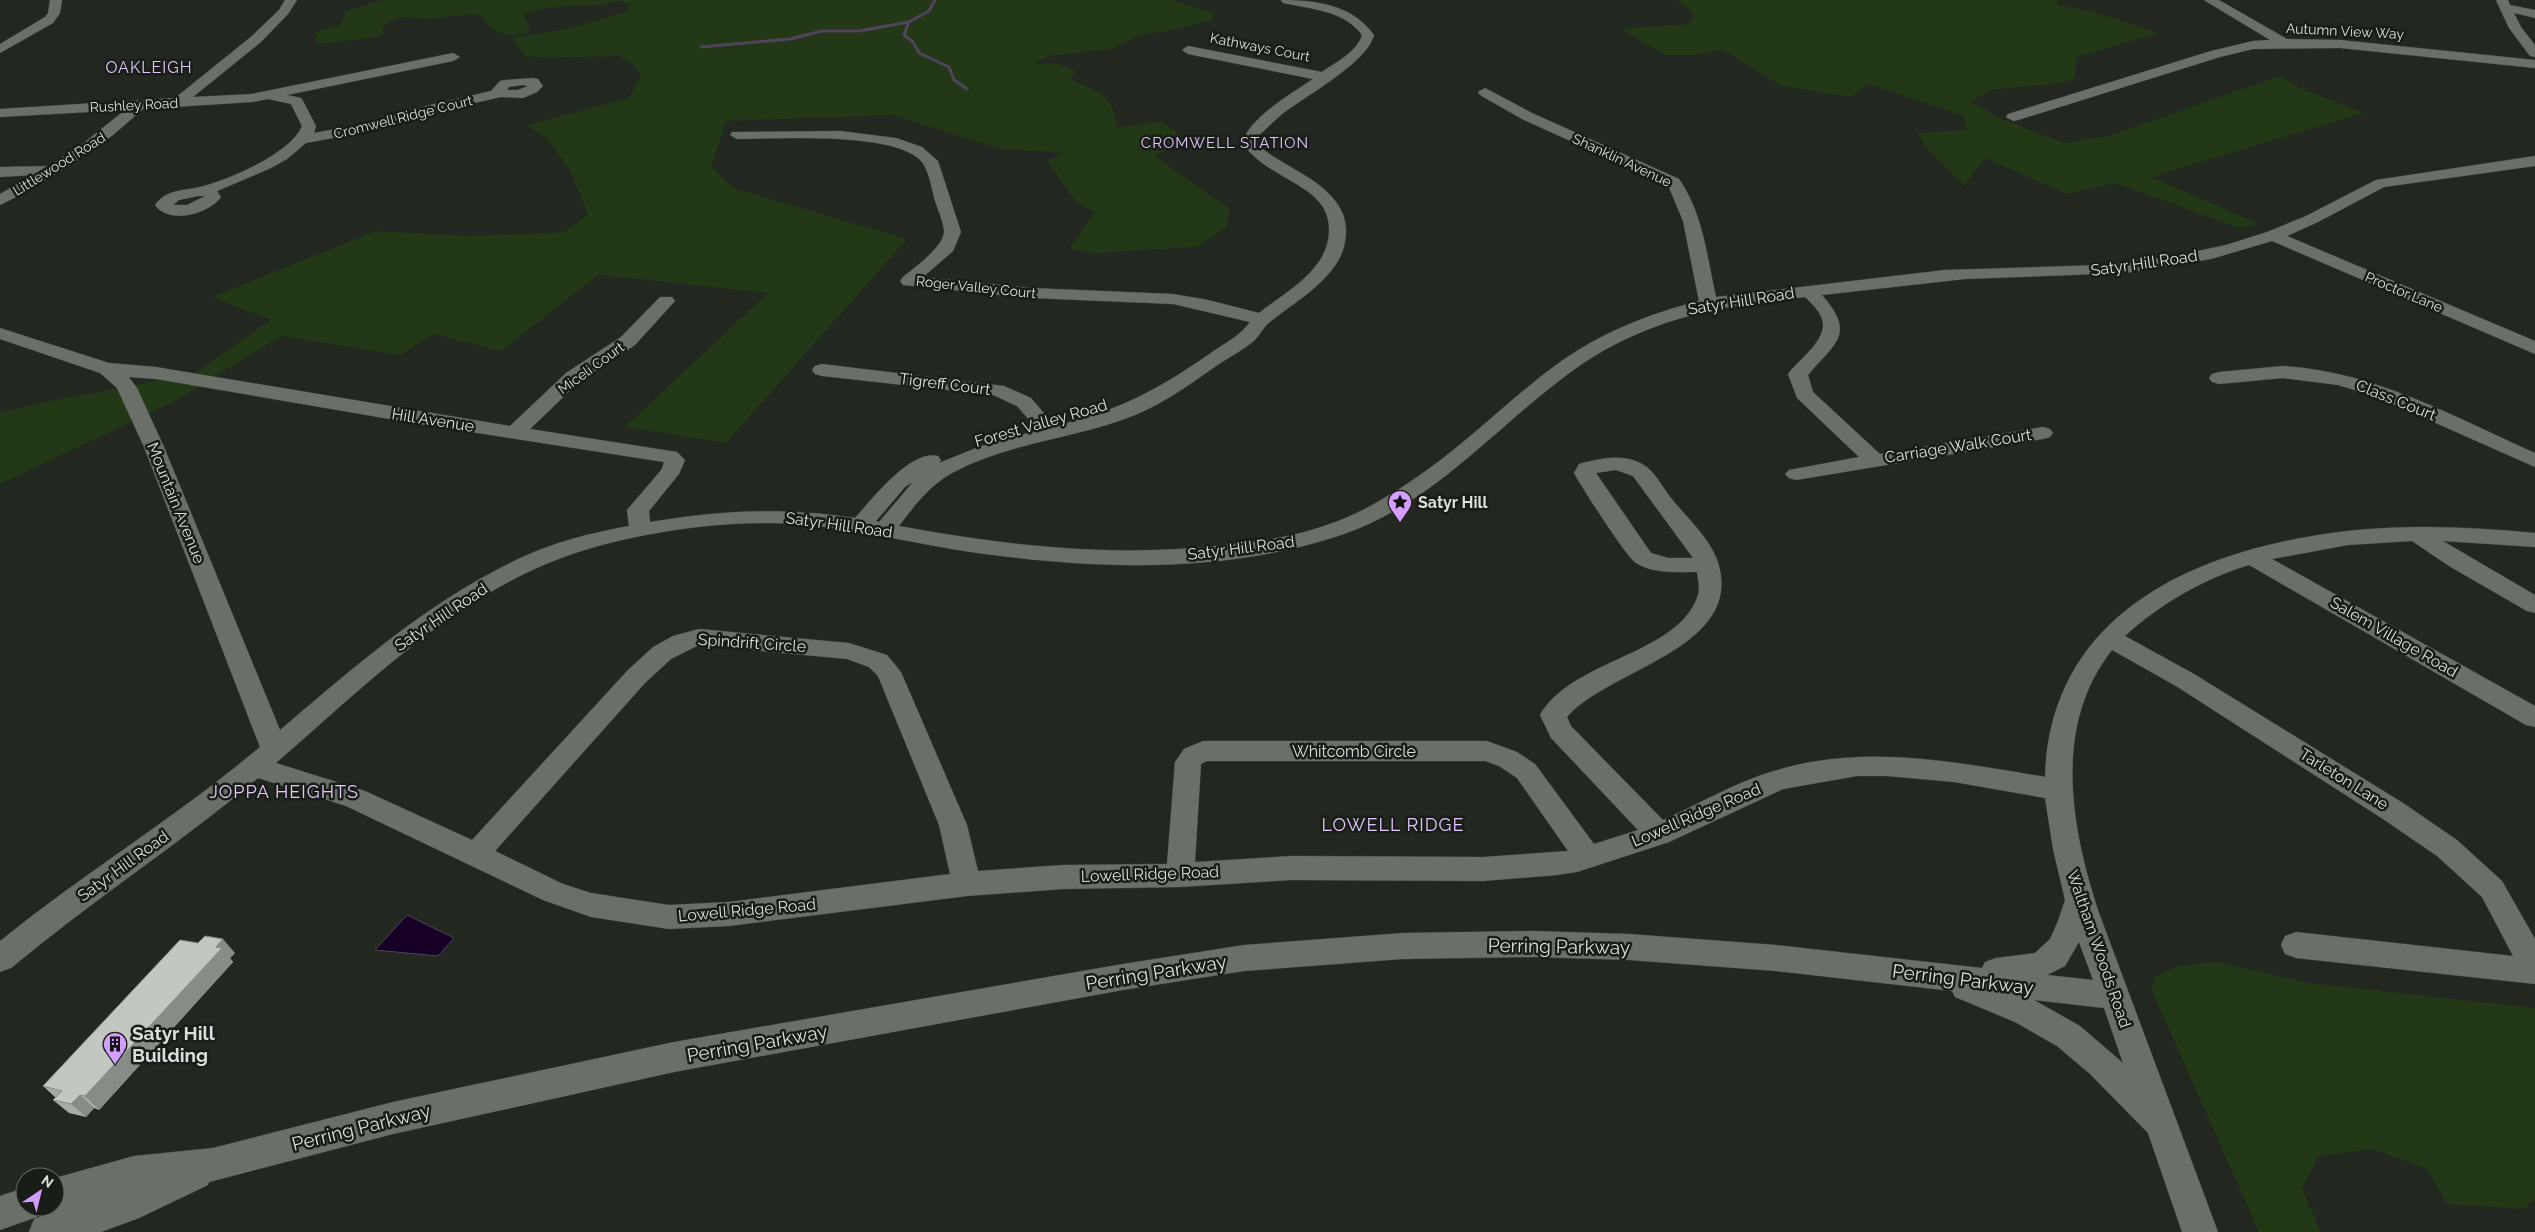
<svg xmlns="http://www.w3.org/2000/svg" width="2535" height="1232" viewBox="0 0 2535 1232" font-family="Raleway,sans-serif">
<rect width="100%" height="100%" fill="#222720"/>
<path fill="#223817" d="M 382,0 L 1173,0 L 1211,12 L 1214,15 L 1212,20 L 1174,30 L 1141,35 L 1111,49 L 1050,56 L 1036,62 L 1036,65 L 1056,63 L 1076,71 L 1070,79 C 1100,93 1112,92 1117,128 L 1161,121 L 1186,140 L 1155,156 L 1230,209 L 1226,228 L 1196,247 L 1096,253 L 1069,249 L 1095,212 L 1076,202 L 1047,161 L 1064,153 L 1000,149 L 893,115 L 726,121 L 711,167 L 733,188 L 907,239 L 726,443 L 625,427 L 768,293 L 598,275 L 501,351 L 433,334 L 400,355 L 281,336 L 173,402 L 0,484 L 0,412 L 60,399 L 193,374 L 271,320 L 212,297 L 376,231 L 470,236 L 564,232 L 588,215 L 571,172 L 548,139 L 527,125 L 629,98 L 641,76 L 633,64 L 619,56 L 547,58 L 525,56 L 513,38 L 571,28 L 627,11 L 632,6 C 628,4 625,2 621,1 C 616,0 611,3 606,4 C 578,7 549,4 523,15 L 530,27 L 527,33 C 509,38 496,34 484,21 L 484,17 L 472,14 L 430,19 L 400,17 L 384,25 L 382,30 L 385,33 L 378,37 L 322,44 L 314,41 L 317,36 L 315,32 L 341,25 L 345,16 L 344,12 Z
M 1676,0 L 2057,0 L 2057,5 L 2094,12 L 2159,33 L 2077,57 L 2075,79 L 2061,83 L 1992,90 L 1971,101 L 1999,118 L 2064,143 L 2108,136 L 2280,76 L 2300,88 L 2364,113 L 2151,177 L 2259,224 L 2239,228 L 2115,183 L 2067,194 L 1985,158 L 1964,186 L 1926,147 L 1917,133 L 1966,130 L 1964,116 L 1868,84 L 1851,97 L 1781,86 L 1722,49 L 1696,55 L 1665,55 L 1621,29 L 1686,24 L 1694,18 L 1692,11 Z
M 2218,962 L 2308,983 L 2535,1008 L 2535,1198 L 2524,1209 L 2447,1204 L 2427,1169 L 2373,1149 L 2319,1156 L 2302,1188 L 2321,1232 L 2259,1232 L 2152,991 L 2154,977 L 2177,966 Z"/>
<path fill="#160026" stroke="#51435c" d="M 407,915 L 454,938 L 438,956 L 375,950 Z"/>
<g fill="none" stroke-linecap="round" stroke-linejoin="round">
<path stroke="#51435c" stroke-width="3" d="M 935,0 L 929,11 L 909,22 L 904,35 L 913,42 L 919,53 L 949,67 L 954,80 L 967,89
M 701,47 L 790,39 L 822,31 L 859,31 L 909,22"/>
<g stroke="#3e413c" stroke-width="1">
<path id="minor" d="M 50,0 L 62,0 L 60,13 L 53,23 L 0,53 L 0,44 L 45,17 L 48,13 Z
M 285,0 L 297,0 L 288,14 L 261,42 L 193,97 L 252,94 L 453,53 L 460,57 L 453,61 L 287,95 L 301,98 L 303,101 L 316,126 L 314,133 L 373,122 L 430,105 L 491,91 L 500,81 L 505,80 L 533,78 L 538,79 L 543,86 L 537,92 L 523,98 L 501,97 L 439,111 L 375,130 L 306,143 L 287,159 L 271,168 L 217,191 L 221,197 C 209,214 169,225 155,205 C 167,188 187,191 204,186 C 232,178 291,153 302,126 L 291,104 L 268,99 L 252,102 L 143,109 L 113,135 L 78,160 L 24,193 L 0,205 L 0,194 L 33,175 L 0,177 L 0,167 L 49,166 L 85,142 L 125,110 L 0,117 L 0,109 L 175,98 L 252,36 L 279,10 ZM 523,85 L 528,86 L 518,90 L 507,90 L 509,87 ZM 198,196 L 205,196 L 187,205 L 173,205 L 179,200 Z
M 1281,0 C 1316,0 1353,5 1374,35 C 1367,63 1305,96 1281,115 C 1273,122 1266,129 1258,136 L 1257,143 L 1264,150 C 1289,169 1326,181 1341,210 C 1349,225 1347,246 1338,261 C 1323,286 1294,303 1271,321 C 1264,326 1260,335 1254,341 C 1244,349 1233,355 1222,362 C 1194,381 1167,402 1135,415 C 1075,439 1010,442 952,473 C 930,485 914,506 899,526 C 1006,546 1116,558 1225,545 C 1258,542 1292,537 1324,526 C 1361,514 1395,493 1427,470 C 1472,438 1511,398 1556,365 C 1598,334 1648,314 1699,301 L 1683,221 L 1668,185 L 1522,119 L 1480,95 L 1478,92 L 1485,88 L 1532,113 L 1679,179 C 1703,213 1707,257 1716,297 L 1945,270 L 2102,265 L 2169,257 L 2226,245 L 2267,232 L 2306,216 L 2376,180 L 2535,156 L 2535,166 L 2384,187 L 2318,222 L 2287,236 L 2535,341 L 2535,354 L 2272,241 L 2211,259 L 2125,273 L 1965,279 L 1822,295 C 1856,334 1836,342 1808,375 L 1813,392 L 1880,454 L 2043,427 L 2050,429 L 2053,433 L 2050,437 L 2043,439 L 1796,480 L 1789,478 L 1785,474 L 1789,470 L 1859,457 L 1797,398 L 1788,374 C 1799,359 1829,339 1822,319 C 1819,310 1811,303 1805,297 C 1723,305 1652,317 1582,364 C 1499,421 1435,506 1335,537 C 1228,571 1112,570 1001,556 C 937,549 874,532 810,525 C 731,517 619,533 546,564 C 442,608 359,691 276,763 L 365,791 L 472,840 L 627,671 L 653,647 L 673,636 L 699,629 L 849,643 L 887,655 L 901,672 L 967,825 L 978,871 L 1063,865 L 1167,864 L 1175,762 L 1184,749 L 1203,741 L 1487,741 L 1517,752 L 1535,764 L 1594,844 L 1638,830 L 1551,738 L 1540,715 C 1572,659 1679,655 1698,595 C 1700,589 1698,579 1697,572 C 1678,572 1653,574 1636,563 C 1627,558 1581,486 1574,473 L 1579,464 C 1600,458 1629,452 1648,468 C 1657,476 1664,489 1671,498 C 1687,518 1713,541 1719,566 C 1741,649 1609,669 1567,717 L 1571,726 L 1663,820 C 1699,804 1736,782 1774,771 C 1864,743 1955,762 2045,777 C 2050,609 2202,548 2347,531 C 2409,524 2473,527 2535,533 L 2535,547 L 2443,541 L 2535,595 L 2535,613 L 2527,611 L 2449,566 L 2412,541 L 2348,545 L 2272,559 L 2535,706 L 2535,727 L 2526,725 L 2249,565 C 2203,579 2160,604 2125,636 L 2194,674 L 2403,803 L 2457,840 L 2502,881 L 2535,939 L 2535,984 L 2296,958 L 2285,954 L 2281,945 L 2285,936 L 2296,932 L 2513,956 L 2482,897 L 2437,856 L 2383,819 L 2176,686 L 2112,650 C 2052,726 2071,828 2099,913 L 2218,1232 L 2182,1232 L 2148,1133 L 2090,1074 L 2057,1046 L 2015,1022 L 1955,997 L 1952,991 L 1776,971 L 1629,960 L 1534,957 L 1403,959 L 1244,971 L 1123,990 L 674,1072 L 393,1134 L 209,1182 L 208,1185 L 139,1218 L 101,1232 L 29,1232 L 34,1219 L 54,1212 L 43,1207 L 55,1207 L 55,1178 L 134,1156 L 213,1148 L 393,1102 L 674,1042 L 1123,964 L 1244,945 L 1403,933 L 1534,931 L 1629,934 L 1776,945 L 1982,968 L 1985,962 L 1996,958 L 2035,953 L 2050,939 L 2058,921 L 2065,900 L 2053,849 L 2045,798 L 1954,782 L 1887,776 L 1857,776 L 1783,789 L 1669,842 L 1577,872 L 1557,875 L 1483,881 L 1291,880 L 1180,887 L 1063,889 L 967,896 L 729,926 L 669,929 L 591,917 L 543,900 L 346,806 L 258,778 C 178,845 91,901 11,968 L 0,972 L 0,941 C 84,873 177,817 260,747 L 144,447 L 117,388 L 100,373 L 0,339 L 0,328 L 109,363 L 156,367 L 510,426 L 566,373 L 621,337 L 660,297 L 672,297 L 675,301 L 635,345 L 580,381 L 530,429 L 677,452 L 685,460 L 679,474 L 649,511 L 650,522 C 723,510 782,507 855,518 C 872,499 911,449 938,456 L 941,460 L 939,463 L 981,446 L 1038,430 L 1017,406 L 993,395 L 822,376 L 815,374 L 812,370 L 815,366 L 822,364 L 1004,386 L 1031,398 L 1055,426 C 1119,410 1154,392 1208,355 C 1223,344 1239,337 1250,322 L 1173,304 L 1031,298 L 903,285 L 900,281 L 903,277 C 914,268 946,245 944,230 C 943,221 938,210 935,201 C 932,190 929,171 922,162 C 896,131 777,139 737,139 L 730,135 L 732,132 L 840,131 L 896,138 L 922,147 L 938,161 L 961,232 L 953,251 L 923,277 L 1031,288 L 1173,294 L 1208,300 L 1259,313 C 1287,291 1330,269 1329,229 C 1329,209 1317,197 1301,187 C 1281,174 1257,164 1243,144 C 1245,120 1294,92 1313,79 L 1188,54 L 1182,50 L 1188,46 L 1322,72 C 1336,62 1357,52 1362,35 C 1344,10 1310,9 1283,3 ZM 129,377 L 156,379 L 413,423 L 664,462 L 662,469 L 627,510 L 629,526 C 590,533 551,543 516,560 C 428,602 354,667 280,730 L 164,447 L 137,388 ZM 1616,470 L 1633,476 L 1693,558 L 1668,558 L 1651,553 L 1596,473 ZM 913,482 L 879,522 L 876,521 L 905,487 ZM 699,645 L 847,659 L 869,667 L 878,676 L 939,825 L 950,874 L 729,902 L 669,905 L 591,893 L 563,884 L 495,851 L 645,683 L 671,659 ZM 1207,761 L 1485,761 L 1499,766 L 1517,778 L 1568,851 L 1483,857 L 1291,856 L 1195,862 L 1201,764 ZM 2079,942 L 2093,980 L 2047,975 L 2065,966 ZM 2034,1000 L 2104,1008 L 2123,1063 L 2080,1026 Z
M 2204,0 L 2219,0 L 2287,39 L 2340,40 L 2535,60 L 2535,68 L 2340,48 L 2253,49 L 2220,57 L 2018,120 L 2013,121 L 2006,117 L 2008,114 L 2211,51 L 2253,41 L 2270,40 Z
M 2496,0 L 2508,0 L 2510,5 L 2535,10 L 2535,18 L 2514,13 L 2521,27 L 2535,45 L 2535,57 L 2530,56 L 2509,28 Z
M 2283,366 C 2374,371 2454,417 2535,453 L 2535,467 L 2377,397 L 2338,385 L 2283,378 L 2219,384 L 2212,382 L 2209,378 L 2212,374 L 2219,372 Z
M 25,1188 L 25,1207 L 42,1207 L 37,1217 L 0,1230 L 0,1196 Z"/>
</g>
<use href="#minor" fill="#6a7068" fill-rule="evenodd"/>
</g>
<path fill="#a7aca5" d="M 235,953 L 230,958 L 233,962 L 99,1110 L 94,1108 L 86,1117 L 69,1113 L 53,1100 L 56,1098 L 43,1086 Z"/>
<path fill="#888c86" d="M 223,939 L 235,953 L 230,958 L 233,962 L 99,1110 L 85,1096 Z
M 80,1095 L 94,1108 L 86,1117 L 71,1104 Z"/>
<path fill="#c2c8c0" stroke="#888c86" d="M 205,936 L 223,939 L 216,947 L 222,948 L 85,1096 L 80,1095 L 71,1104 L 53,1100 L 62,1091 L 43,1086 L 180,940 L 198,943 Z"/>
<defs>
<g id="sight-pin" transform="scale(1.25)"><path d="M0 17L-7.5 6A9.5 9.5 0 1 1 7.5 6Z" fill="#d29dfd" stroke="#191d17"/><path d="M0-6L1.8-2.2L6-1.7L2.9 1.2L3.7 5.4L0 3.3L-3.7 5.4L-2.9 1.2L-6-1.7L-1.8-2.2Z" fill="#111"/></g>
<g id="building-pin" transform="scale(1.25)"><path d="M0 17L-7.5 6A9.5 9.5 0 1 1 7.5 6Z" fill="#d29dfd" stroke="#191d17"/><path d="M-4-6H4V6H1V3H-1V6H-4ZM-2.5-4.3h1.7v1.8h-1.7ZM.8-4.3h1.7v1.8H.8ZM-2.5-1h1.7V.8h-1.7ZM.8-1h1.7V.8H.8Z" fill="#111"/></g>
</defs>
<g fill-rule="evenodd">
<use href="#sight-pin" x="1400" y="502"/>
<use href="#building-pin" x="115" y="1044"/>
</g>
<g text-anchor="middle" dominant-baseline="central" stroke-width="5" stroke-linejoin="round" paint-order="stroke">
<g font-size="14" fill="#dbdeda" stroke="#191d17">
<text transform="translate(2345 31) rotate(3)">Autumn View Way</text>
<text transform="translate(1260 47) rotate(11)">Kathways Court</text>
<text transform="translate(134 105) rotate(-3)">Rushley Road</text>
<text transform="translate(403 117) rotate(-14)">Cromwell Ridge Court</text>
<text transform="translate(1622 160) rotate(25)">Shanklin Avenue</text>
<text transform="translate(59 164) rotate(-32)">Littlewood Road</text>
<text transform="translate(976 287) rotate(6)">Roger Valley Court</text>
<text transform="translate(2404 292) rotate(23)">Proctor Lane</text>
<text transform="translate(591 368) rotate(-36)">Miceli Court</text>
</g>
<g font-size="15" letter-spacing="1" fill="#e1c5fb" stroke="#191d17">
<text x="1225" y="143">CROMWELL STATION</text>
</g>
<g font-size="16" letter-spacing="1" fill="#e1c5fb" stroke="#191d17">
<text x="149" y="67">OAKLEIGH</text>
</g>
<g font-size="16" fill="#dbdeda" stroke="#191d17">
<text transform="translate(2144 263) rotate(-8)">Satyr Hill Road</text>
<text transform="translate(1741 301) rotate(-9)">Satyr Hill Road</text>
<text transform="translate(945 384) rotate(7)">Tigreff Court</text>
<text transform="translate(2396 400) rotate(22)">Class Court</text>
<text transform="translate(433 420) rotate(9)">Hill Avenue</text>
<text transform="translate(1041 423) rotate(-16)">Forest Valley Road</text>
<text transform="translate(1958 446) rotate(-9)">Carriage Walk Court</text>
<text transform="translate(176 503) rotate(68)">Mountain Avenue</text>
<text transform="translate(839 525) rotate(8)">Satyr Hill Road</text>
<text transform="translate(1241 548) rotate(-7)">Satyr Hill Road</text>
<text transform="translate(441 617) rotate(-34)">Satyr Hill Road</text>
<text transform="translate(2394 637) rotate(30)">Salem Village Road</text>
<text transform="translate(752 643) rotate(4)">Spindrift Circle</text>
<text x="1354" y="751">Whitcomb Circle</text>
<text transform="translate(2344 779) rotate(32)">Tarleton Lane</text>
<text transform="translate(1696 815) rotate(-23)">Lowell Ridge Road</text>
<text transform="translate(123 866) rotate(-36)">Satyr Hill Road</text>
<text transform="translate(1150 874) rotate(-2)">Lowell Ridge Road</text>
<text transform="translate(747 910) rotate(-5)">Lowell Ridge Road</text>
<text transform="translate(2099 949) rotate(71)">Waltham Woods Road</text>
</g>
<g font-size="16" font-weight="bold" fill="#dbdeda" stroke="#191d17" text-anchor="start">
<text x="1418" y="502">Satyr Hill</text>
</g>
<g font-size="18" letter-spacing="1" fill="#e1c5fb" stroke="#191d17">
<text x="284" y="791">JOPPA HEIGHTS</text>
<text x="1393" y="824">LOWELL RIDGE</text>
</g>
<g font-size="19" fill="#dbdeda" stroke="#191d17">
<text transform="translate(1559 946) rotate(1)">Perring Parkway</text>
<text transform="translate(1156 972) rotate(-9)">Perring Parkway</text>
<text transform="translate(1963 979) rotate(7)">Perring Parkway</text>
<text transform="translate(757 1043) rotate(-10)">Perring Parkway</text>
<text transform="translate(361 1127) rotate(-14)">Perring Parkway</text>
</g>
<g font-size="19" font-weight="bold" fill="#dbdeda" stroke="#191d17" text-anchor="start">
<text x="132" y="1033">Satyr Hill<tspan x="132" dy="22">Building</tspan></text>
</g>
</g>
<g transform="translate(40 1192) rotate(35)"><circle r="24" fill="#191d17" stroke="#676a65"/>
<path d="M0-4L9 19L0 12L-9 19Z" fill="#d29dfd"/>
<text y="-8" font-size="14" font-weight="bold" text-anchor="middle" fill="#dbdeda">N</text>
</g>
</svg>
